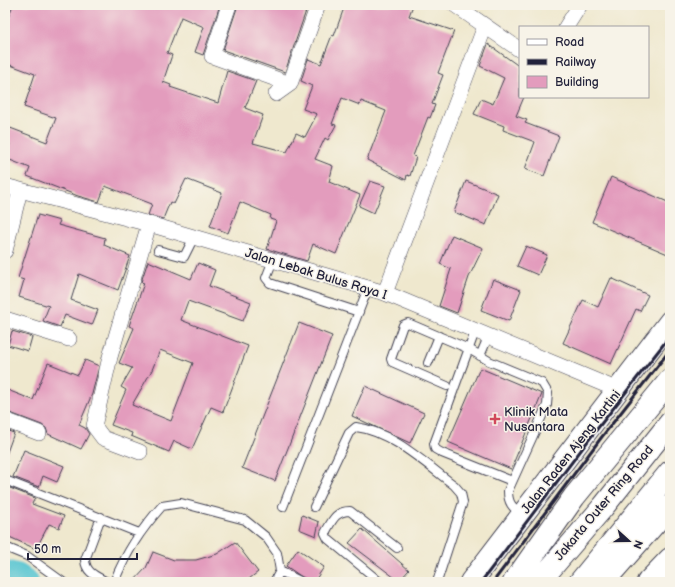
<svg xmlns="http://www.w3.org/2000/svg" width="675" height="587" viewBox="0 0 675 587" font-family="'Balsamiq Sans',sans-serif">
<rect width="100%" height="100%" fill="#f7f3e8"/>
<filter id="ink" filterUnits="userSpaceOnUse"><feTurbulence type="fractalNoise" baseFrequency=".025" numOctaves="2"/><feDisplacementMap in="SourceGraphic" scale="8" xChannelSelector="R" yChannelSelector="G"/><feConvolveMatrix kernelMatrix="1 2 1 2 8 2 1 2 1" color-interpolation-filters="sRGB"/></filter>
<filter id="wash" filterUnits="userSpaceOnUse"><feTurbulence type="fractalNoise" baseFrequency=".012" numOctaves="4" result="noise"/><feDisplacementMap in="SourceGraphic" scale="16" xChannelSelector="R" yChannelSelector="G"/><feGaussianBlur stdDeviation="0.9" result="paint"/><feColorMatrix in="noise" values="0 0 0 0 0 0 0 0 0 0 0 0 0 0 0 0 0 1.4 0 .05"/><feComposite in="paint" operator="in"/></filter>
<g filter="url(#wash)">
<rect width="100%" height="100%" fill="#efe8ce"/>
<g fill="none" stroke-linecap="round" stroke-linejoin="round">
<path stroke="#5ac6d2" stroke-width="26" d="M 5,573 L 17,576 L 26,582"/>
</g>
<g id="blocks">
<path fill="#e39cbd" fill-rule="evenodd" d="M 13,5 L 220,5 L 203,55 L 195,52 L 204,27 L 181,17 L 167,53 L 172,55 L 163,82 L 171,85 L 170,87 L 218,103 L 227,71 L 256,81 L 245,108 L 263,115 L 253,143 L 287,152 L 296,133 L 305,137 L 317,114 L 303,109 L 312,86 L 301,81 L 308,59 L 321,64 L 332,35 L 334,36 L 345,5 L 413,5 L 409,16 L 454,31 L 438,73 L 443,75 L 432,104 L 435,105 L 430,118 L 428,117 L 413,156 L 416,157 L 410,176 L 407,175 L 406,180 L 367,160 L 386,111 L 361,101 L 360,105 L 342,98 L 332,124 L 336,125 L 328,140 L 325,138 L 315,159 L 333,166 L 329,182 L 360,195 L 336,254 L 313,244 L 307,261 L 267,249 L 276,221 L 270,219 L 271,215 L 240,202 L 228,233 L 210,226 L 222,193 L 186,179 L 174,204 L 170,202 L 163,219 L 148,215 L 152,204 L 105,186 L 99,202 L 78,196 L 27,176 L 30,168 L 5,158 L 10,144 L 5,142 L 5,126 L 47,142 L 56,118 L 24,107 L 35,74 L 5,63 L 5,25 Z
M 238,5 L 308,5 L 285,72 L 223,50 Z
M 488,44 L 520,67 L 520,97 L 524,97 L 516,116 L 527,120 L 525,123 L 559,136 L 544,176 L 525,169 L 535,142 L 503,130 L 504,126 L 474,114 L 481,99 L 493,104 L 504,78 L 480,66 Z
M 611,177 L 670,203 L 670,255 L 592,222 Z
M 370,181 L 385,186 L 374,213 L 359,206 Z
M 466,181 L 498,194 L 486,225 L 454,212 Z
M 38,215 L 60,221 L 58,225 L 105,238 L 104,245 L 130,256 L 118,290 L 79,274 L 71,300 L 98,310 L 92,325 L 65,315 L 60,327 L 43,321 L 49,306 L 19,297 L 24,280 L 18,278 Z
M 452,235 L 483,248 L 469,277 L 457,313 L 439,306 L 451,269 L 440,264 Z
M 526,246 L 547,255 L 538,275 L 517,266 Z
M 148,261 L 191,279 L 198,263 L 215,270 L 209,286 L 251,302 L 243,321 L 188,301 L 181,320 L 248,346 L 223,412 L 211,407 L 192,449 L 174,441 L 169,452 L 131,436 L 132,433 L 111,425 L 126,390 L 121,387 L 132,368 L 119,363 L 134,328 L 129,326 L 144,283 L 141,282 ZM 160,350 L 193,363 L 171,421 L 132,405 L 152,370 Z
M 611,278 L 648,295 L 640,311 L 636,309 L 611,364 L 563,343 L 583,300 L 598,307 Z
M 493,279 L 521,290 L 509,321 L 481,310 Z
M 299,323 L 332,336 L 275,481 L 242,468 Z
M 12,331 L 32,337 L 28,351 L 8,345 Z
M 85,360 L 99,366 L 92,394 L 79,425 L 85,428 L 89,434 L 81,449 L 48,434 L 46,428 L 42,425 L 5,411 L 5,389 L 33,400 L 48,363 L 78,375 Z
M 480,368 L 542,394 L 511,469 L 448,442 Z
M 365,386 L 424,413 L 410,443 L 352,416 Z
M 5,430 L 14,433 L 6,455 L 5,455 Z
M 24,450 L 64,466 L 57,482 L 43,476 L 39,487 L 13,477 Z
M 5,486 L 35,498 L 32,504 L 64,516 L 59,528 L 49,524 L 36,549 L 5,535 Z
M 302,515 L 319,522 L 316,536 L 299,529 Z
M 362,529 L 409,570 L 399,581 L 349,543 Z
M 235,542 L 258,572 L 245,582 L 133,582 L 146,568 L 153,552 L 174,560 L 196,560 L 217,554 Z
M 298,549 L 324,567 L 314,582 L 309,582 L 286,566 Z"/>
</g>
</g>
<g filter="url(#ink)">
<use href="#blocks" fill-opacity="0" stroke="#414051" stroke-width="1"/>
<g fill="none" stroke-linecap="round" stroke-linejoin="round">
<g stroke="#414051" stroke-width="10">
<path id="lane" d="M 158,250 L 184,257 L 194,237
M 273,260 L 266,278 L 270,283 L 359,312
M 476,329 L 434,444 L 435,449 L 442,453 L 512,481
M 480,356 L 489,335
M 428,363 L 439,336
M 447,386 L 392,362 L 391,359 L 403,325 L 408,323 L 469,349 L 489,361 L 542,383 L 548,393 L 547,405 L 508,491 C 508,503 512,507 522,515
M 5,480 L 139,533
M 283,507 L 368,288
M 314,507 L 349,433 L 356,427 C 391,431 427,465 454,485 L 461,493 L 463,502 L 437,582
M 101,517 L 85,560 C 86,573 96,576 107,582
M 5,547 L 27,556 L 63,582
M 280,571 L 302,582
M 114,582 C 127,551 140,531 162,506 L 181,503 L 245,520 L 266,537 L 277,553 L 280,571 L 274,582
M 380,582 L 328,539 L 325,533 C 332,521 335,511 350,511 L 397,548"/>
</g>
<g stroke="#414051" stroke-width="16">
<path id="street" d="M 229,5 L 212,56 L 290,84
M 455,5 L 520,50
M 566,27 L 580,5
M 276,94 L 290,84 L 318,5
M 5,186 L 149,224 L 385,293 L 618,390
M 5,251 L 20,190
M 385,293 L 485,26
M 5,319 L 69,339
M 5,420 L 39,433
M 140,452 L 103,438 L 94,426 L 110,357 L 149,224"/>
</g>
<g stroke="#414051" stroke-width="24">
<path id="highway" d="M 471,582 L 670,322
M 514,582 L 574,497 L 670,380
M 539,582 L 603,507 L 670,423
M 580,582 L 670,472
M 603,582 L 670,506
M 648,582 L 670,559"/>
</g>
<use href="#lane" stroke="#fff" stroke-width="8"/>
<use href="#street" stroke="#fff" stroke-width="15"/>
<use href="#highway" stroke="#fff" stroke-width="22"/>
<path stroke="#22223b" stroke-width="3" d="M 481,582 L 594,433 L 670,336
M 493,582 L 601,438 L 670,350"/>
</g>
</g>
<path fill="#d1495b" stroke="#f7f3e8" stroke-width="1.5" d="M493 413h4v4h4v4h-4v4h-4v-4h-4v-4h4z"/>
<g text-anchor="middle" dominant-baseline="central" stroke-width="3" stroke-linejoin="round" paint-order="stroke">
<g font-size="13" fill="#22223b" stroke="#f7f3e8">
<text transform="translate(316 274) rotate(17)">Jalan Lebak Bulus Raya I</text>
<text transform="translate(571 452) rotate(-52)">Jalan Raden Ajeng Kartini</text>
<text transform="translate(604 503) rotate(-50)">Jakarta Outer Ring Road</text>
</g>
<g font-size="13" fill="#22223b" stroke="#f7f3e8" text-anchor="start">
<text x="504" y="412">Klinik Mata<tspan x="504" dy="15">Nusantara</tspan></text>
</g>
</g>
<rect width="675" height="587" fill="none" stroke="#f7f3e8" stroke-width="20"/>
<rect x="519" y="26" width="130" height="72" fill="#f7f3e8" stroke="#a29fa3"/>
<rect x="527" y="39" width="20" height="6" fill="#ffffff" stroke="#a29fa3"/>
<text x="555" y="46" font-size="12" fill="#22223b">Road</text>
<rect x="527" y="59" width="20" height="6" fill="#22223b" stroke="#a29fa3"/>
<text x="555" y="66" font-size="12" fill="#22223b">Railway</text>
<rect x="527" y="76" width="20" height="12" fill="#e39cbd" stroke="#a29fa3"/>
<text x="555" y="86" font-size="12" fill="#22223b">Building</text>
<g transform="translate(629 541) rotate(111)" stroke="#f7f3e8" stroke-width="3" paint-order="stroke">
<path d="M0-3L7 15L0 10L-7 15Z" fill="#22223b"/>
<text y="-6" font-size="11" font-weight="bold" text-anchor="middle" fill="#22223b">N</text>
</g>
<path d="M28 553v6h109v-6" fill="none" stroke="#22223b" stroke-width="2"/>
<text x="34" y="553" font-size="12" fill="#22223b" stroke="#f7f3e8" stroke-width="3" paint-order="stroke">50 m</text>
</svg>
